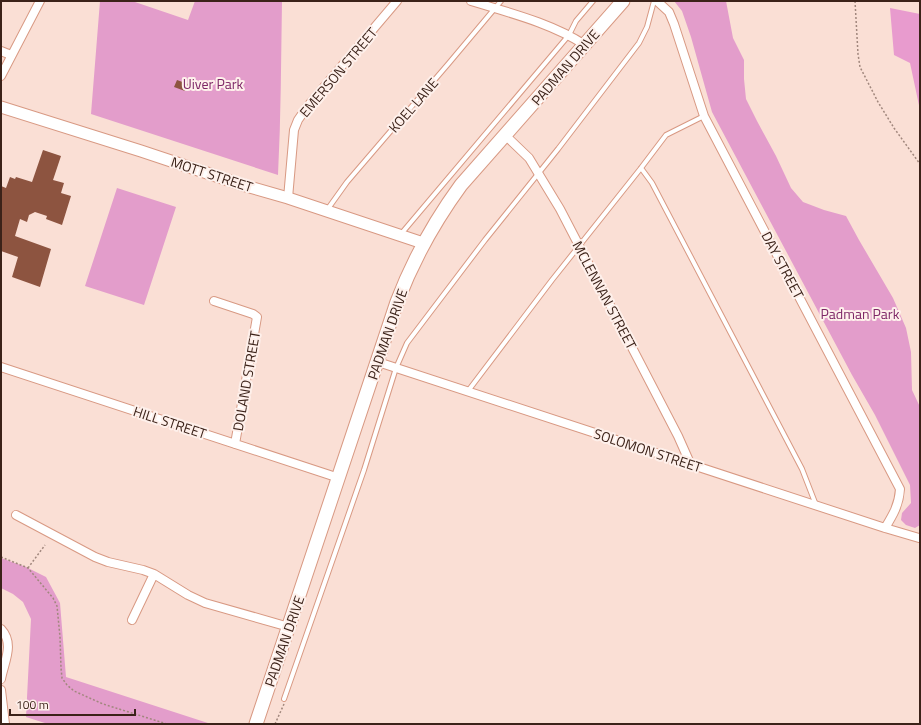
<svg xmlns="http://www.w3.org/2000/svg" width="921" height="725" viewBox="0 0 921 725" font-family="'Titillium Web',sans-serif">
<rect width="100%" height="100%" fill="#fadfd5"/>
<path fill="#e39dcb" d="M 100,1 L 132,1 L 188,20 L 195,1 L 282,1 C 281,59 281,117 278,175 L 91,114 Z
M 674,1 L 726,1 L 733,38 L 744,60 L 744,79 L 746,99 L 757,121 L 776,156 L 791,188 L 803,202 L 824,210 L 846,216 L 859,240 L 893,298 L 906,328 L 911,352 L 912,390 L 920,407 L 920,525 L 915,528 L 906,525 L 901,520 L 902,513 L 911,503 L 910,485 L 875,415 L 852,375 L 712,112 L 691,37 L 682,11 Z
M 117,188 L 176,207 L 144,305 L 85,286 Z
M 1,558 L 26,567 L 46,577 L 60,603 L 66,677 L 211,724 L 48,724 L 26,717 L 31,619 L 23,602 L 13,594 L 1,588 Z"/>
<path fill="#e89bce" d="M 890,8 L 920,14 L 920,110 L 910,63 L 894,55 Z"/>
<path fill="#8d5440" d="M 177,80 L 188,84 L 185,91 L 174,87 Z
M 43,150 L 61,156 L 53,180 L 64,183 L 61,193 L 71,196 L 62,225 L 46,219 L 47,216 L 35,212 L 29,215 L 27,222 L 20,219 L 15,236 L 51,249 L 40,287 L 12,277 L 18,257 L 1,251 L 1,186 L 6,188 L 10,177 L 15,179 L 16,177 L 32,182 Z"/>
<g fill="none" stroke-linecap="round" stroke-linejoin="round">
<g stroke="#d89983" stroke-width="6">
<path id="lane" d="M 641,168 L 652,183 L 802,469 L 816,505
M 327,210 L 347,182 L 449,63 L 501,1
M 401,234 L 569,35 L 576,21 L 593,1
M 468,391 L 552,280 L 641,168 L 666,135 L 704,116
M 284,699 L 364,470 L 396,368 L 407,343 L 485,240 L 558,149 L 639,43 L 647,27 L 654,1"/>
</g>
<g stroke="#d89983" stroke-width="10">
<path id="street" d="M 471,1 C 510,13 551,23 585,45
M 657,1 L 669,12 L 674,24 L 704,116 L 900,489 C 899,505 893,515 885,528
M 1,51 L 11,55
M 1,76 L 40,1
M 505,135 L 529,158 L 560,209 L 678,436 L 690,463
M 288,198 L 294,130 L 298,120 L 307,107 L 397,1
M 214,301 L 253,314 L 257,317 L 235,444
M 378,362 L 885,528 L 919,538
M 1,367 L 339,478
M 16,515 L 95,557 L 108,562 L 143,570 L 154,574 L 188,595 L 205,603 L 289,627
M 132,620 L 154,574
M 1,629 C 15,644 4,662 1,679
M 1,690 L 5,724"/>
</g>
<g stroke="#d89983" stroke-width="13">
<path id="secondary" d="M 1,107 L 141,151 L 246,186 L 288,198 L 423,243"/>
</g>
<g stroke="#d89983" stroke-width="15">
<path id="primary" d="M 256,724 L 397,302 C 413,260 434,222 461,185 L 623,1"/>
</g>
<path stroke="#a1877d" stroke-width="1.5" stroke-dasharray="2 2" stroke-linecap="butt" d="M 855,1 L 858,54 L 860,67 L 878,102 L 894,128 L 920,164
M 1,557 L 28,568 L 53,598 L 57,606 L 60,637 L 61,668 L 62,678 L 67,685 L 74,691 L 103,704 L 167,724
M 28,568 L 45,545
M 275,724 L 284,704"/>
<use href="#lane" stroke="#fff" stroke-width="4"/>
<use href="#street" stroke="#fff" stroke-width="8"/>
<use href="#secondary" stroke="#fff" stroke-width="11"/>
<use href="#primary" stroke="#fff" stroke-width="13"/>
</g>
<g text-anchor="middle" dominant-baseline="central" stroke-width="4" stroke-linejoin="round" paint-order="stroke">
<g font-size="14" fill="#3b2219" stroke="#fef0eb">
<text transform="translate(565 67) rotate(-49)">PADMAN DRIVE</text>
<text transform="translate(338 72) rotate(-50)">EMERSON STREET</text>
<text transform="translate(413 105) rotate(-49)">KOEL LANE</text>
<text transform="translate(212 174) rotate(18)">MOTT STREET</text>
<text transform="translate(783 265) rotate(62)">DAY STREET</text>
<text transform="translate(605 295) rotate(62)">MCLENNAN STREET</text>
<text transform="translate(387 334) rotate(-71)">PADMAN DRIVE</text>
<text transform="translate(246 381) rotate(-80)">DOLAND STREET</text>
<text transform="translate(170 422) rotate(18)">HILL STREET</text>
<text transform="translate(648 450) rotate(18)">SOLOMON STREET</text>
<text transform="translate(284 641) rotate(-71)">PADMAN DRIVE</text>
</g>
<g font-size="14" fill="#7e2666" stroke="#fef0eb">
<text x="213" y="83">Uiver Park</text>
<text x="860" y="313">Padman Park</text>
</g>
</g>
<rect width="921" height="725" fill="none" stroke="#3b2219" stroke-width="4"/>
<path d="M10 709v6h125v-6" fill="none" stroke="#3b2219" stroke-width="2"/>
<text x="16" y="709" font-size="12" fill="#3b2219" stroke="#fef0eb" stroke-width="3" paint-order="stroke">100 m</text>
</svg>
